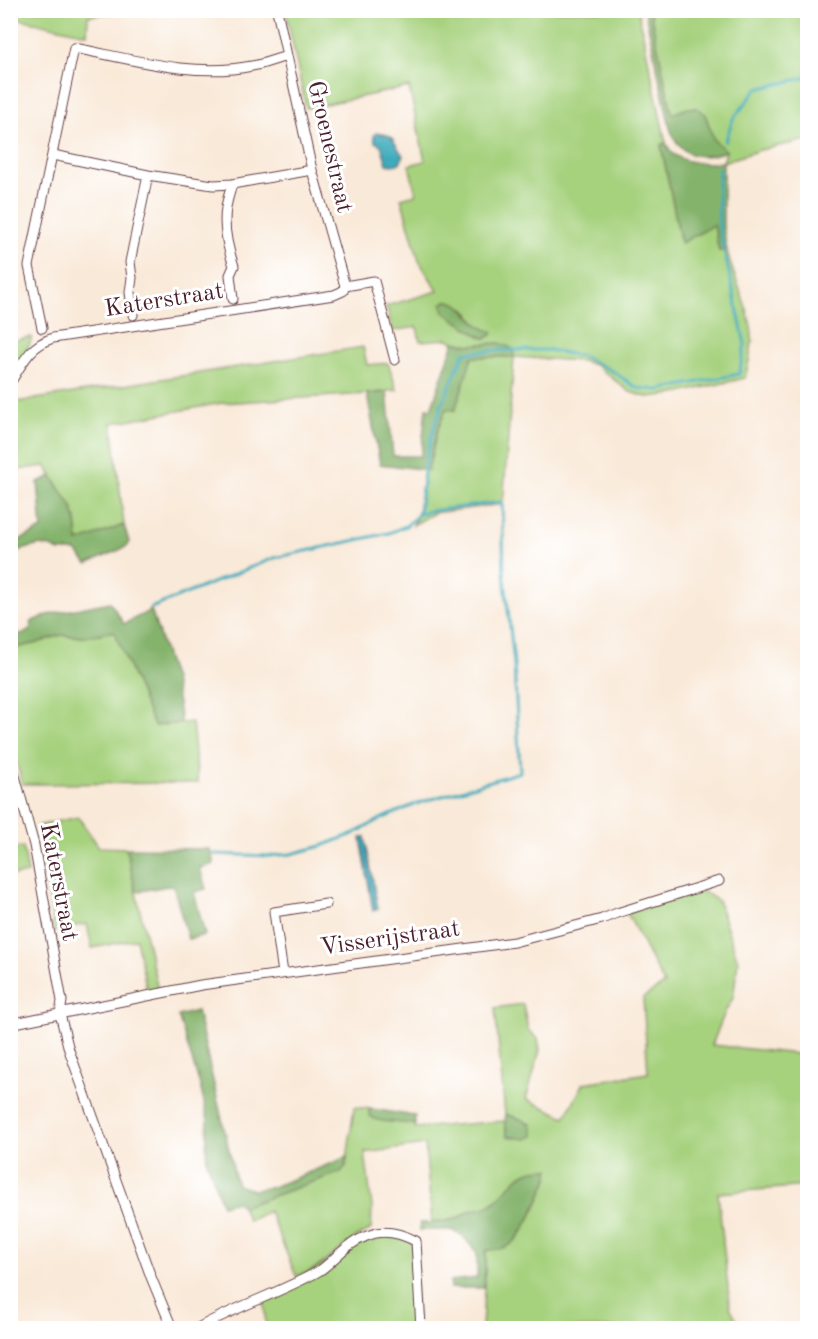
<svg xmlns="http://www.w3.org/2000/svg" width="818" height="1339" viewBox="0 0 818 1339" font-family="'Old Standard TT',serif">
<rect width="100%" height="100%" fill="#fff"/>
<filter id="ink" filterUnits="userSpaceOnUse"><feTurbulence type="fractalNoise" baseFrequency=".0167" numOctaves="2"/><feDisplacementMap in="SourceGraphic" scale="12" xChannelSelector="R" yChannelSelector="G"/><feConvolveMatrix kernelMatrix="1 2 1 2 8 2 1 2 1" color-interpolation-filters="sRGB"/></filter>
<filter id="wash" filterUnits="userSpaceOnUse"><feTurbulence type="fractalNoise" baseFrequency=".008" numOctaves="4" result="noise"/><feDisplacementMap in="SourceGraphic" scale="24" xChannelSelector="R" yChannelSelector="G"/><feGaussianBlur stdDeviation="1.35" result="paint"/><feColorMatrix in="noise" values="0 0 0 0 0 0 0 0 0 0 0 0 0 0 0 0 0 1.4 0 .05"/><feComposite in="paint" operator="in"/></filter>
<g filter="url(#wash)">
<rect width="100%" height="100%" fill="#f9e9d8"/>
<path fill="#a6d17d" stroke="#787854" stroke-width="1.5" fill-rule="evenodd" d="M 11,10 L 130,10 L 130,11 L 88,16 L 87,34 L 11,17 Z
M 294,10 L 638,11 L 666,143 L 661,145 L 681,243 L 714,225 L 719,251 L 727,250 C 732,278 753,312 752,341 C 751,354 748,366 745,378 L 675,394 L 647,397 L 630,392 L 595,365 L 582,361 L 514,357 L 503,504 L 434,513 L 413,525 L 418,512 L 424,470 L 428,470 L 437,431 L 446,409 L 455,410 L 472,357 L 514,357 L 513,349 L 499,343 L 470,345 L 454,342 L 448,339 L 420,341 L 417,327 L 393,331 L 386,306 L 438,291 L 419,261 L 401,198 L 416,194 L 409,165 L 425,161 L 409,87 L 306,108 L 286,13 ZM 446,301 C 463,300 479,325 485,338 L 478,335 L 444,312 Z
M 650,11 L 807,11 L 807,140 L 760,150 L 723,162 L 726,151 L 714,140 L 705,114 L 697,108 L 688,108 L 672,114 Z
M 32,337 L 28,348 L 11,376 L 11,341 Z
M 363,347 L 367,365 L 388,363 L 397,390 L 367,394 L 222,403 L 112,423 L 124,525 L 78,543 L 76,520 L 72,507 L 48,470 L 45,466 L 11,471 L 11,403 Z
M 114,631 L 154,726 L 192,722 L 198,783 L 22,784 L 11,740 L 10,649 L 37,643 L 61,635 L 84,637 Z
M 78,817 L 99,847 L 126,848 L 158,990 L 147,991 L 136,939 L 92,948 L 87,924 L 62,928 L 54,932 L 41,842 L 37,826 Z
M 23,847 L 28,873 L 11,876 L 11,848 Z
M 703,891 L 718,901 L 738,961 L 733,998 L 725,1012 L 712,1045 L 807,1055 L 807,1186 L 718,1193 L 730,1307 L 741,1328 L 482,1328 L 486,1250 C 495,1250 509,1247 516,1240 C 528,1228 541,1193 549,1176 L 538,1170 C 512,1176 511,1192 490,1205 C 484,1209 479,1208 472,1210 C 468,1211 464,1215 460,1217 C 452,1221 441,1221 432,1223 L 425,1145 L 365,1153 L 372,1207 L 371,1229 C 364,1233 356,1237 350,1242 C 332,1255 318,1271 296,1276 L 269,1211 L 248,1221 L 242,1207 L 341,1172 L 346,1167 L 354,1107 L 372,1109 L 369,1111 L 413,1124 L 415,1122 L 415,1128 L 504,1121 L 507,1136 L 523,1120 L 505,1114 L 495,1008 L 523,1004 L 528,1030 L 538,1039 L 540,1050 L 526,1099 L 565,1117 L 584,1083 L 648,1073 L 643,998 L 664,984 L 627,913 Z
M 381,1236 L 400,1238 L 412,1241 L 417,1328 L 266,1328 L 264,1300 L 347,1251 L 372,1238 Z"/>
<path fill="#84b36c" stroke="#67694c" stroke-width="1.5" d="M 645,11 L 650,11 L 672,114 L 688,108 L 697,108 L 705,114 L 714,140 L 726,151 C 699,161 680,157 670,128 Z
M 666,143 C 667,144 670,151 671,152 C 684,164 707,164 723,162 L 723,226 L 727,250 L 719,251 L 714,225 L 681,243 L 661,145 Z
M 446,301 C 461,301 468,317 479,325 C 482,328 488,330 493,332 L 491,336 L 485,338 L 478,335 L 444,312 L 442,304 Z
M 454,342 L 470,345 L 499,343 L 513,349 L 514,357 L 472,357 L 455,410 L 446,409 L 437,431 L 428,470 L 380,464 L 367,394 L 387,392 L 393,456 L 421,456 L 426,408 L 431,409 Z
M 52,476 L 72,507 L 76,520 L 78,542 L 124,525 L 129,542 L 126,547 L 87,564 L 76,551 L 59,551 L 51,547 L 39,545 L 11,553 L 11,542 L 24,538 L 42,529 L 38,482 Z
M 110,602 L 124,624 L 151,610 L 174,680 L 181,723 L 154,726 L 114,631 L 84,637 L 61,635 L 37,643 L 11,649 L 11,635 L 23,634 L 30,630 L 32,621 L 51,614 Z
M 126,848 L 210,849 L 214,864 L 200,868 L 206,889 L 194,892 L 205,935 L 188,939 L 173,885 L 136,892 Z
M 197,1011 L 237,1185 L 253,1190 L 273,1187 L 347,1157 L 345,1167 L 341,1172 L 242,1207 L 236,1201 L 222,1205 L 207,1161 L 206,1148 L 208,1120 L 200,1085 L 178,1016 Z
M 372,1109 L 415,1116 L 414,1124 L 411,1124 L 382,1121 L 375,1119 L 370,1116 L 369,1111 Z
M 505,1114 L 523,1120 L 531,1124 L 534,1136 L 526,1139 L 507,1136 Z
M 550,1169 C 547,1186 523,1238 508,1246 C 502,1250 493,1250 486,1250 L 484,1288 L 451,1288 L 450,1281 L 477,1278 L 477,1253 L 463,1236 L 452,1230 L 420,1230 L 420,1223 C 432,1223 447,1222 458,1218 C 462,1216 466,1213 470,1211 C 478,1208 485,1209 492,1204 C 505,1195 513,1178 527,1172 C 534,1169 543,1169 550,1169 Z"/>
<path fill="#3dabbb" stroke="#446573" stroke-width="1.5" d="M 376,133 L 388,135 L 392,138 L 403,156 C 401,165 395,166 387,164 L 381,145 L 375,142 L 374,135 Z
M 365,837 L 378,909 L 373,911 L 361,838 Z"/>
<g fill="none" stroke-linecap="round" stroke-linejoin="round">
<path stroke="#3dabbb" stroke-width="3" d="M 725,142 L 733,119 L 757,89 L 808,77
M 151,608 L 274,558 L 389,533 L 406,526 L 419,514 L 425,464 L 432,434 L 442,404 L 464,353 L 501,350 L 549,350 L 582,356 L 614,372 L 637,388 L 658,390 L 739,374 L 745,344 L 719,228 L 718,187 L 719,169
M 214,854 L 269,856 L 291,854 L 322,846 L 353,834 L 381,819 L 416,804 L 520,772 L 514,664 L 504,573 L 502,502 L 429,511 L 419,514"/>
</g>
</g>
<g filter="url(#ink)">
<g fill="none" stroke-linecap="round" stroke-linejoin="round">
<g stroke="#643d45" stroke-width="11">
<path id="street" d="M 53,155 L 148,175 L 213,185 L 232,184 L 312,170
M 232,184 C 230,192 227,200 226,208 C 223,227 228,249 234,266 L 230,275 L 233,299
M 345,286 L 374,281 L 395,360
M 133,315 L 130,292 L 132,278 L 130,262 L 148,175
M 42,328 L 29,266 L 74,48 C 132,59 193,78 252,66 C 264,64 276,59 287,56
M 10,383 C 23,363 29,346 53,338 L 334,295 L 343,291 L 345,286 L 312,170 L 277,10
M 10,758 L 34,845 L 62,1001 L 60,1014 L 69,1050 L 151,1277 L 172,1328
M 283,973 L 274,912 L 326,904
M 10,1024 L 201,985 L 514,942 L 602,919 L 617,913 L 719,881
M 198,1328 C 237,1306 280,1293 319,1271 C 327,1266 333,1259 340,1253 C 350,1244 364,1236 376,1233 C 390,1230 404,1235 416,1241 L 421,1328"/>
</g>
<use href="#street" stroke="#fff" stroke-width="9"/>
</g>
</g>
<g text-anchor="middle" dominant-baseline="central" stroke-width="6" stroke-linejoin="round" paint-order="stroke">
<g font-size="24" fill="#4a1f2b" stroke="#fff">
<text transform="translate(329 147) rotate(77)">Groenestraat</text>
<text transform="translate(164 301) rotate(-9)">Katerstraat</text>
<text transform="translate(58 882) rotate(79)">Katerstraat</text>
<text transform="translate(390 939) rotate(-8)">Visserijstraat</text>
</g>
</g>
<rect width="818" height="1339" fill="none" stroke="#fff" stroke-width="36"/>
</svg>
